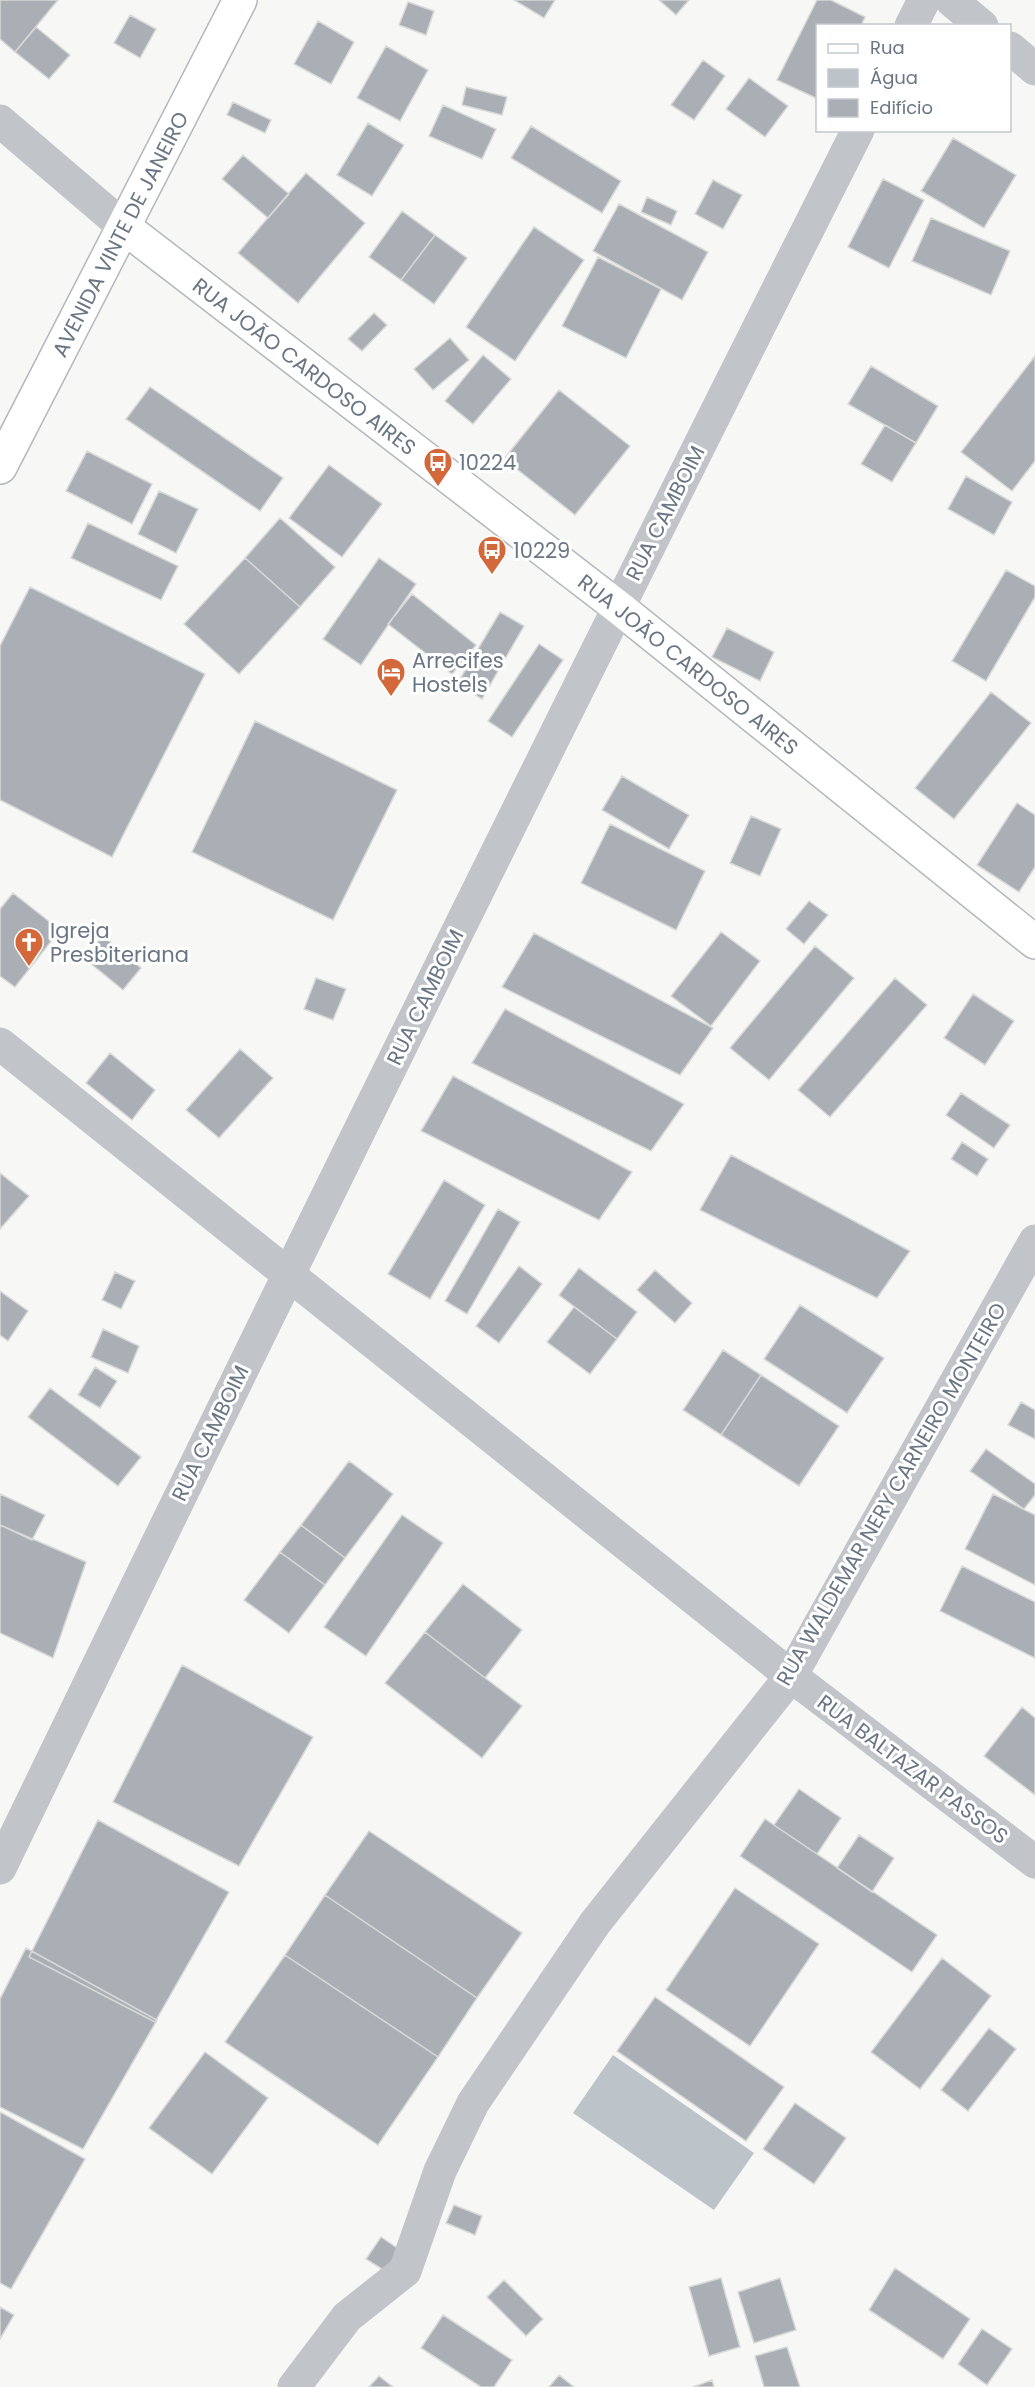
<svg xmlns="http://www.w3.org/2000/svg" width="1035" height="2387" viewBox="0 0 1035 2387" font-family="Poppins,sans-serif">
<rect width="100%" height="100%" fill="#f7f7f5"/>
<path fill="#bcc4ca" d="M 613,2055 L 754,2153 L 714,2210 L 573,2113 Z"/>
<path fill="#a9afb5" stroke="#d9d9d7" stroke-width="1.5" d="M 0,0 L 58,0 L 15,52 L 0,39 Z
M 514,0 L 555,0 L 544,18 Z
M 659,0 L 689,0 L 676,15 Z
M 817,0 L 831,0 L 865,17 L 861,26 L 818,26 L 818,99 L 777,80 Z
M 408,2 L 434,11 L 426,35 L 399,25 Z
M 130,15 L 156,29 L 140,58 L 114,43 Z
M 318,21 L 354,42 L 331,84 L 294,64 Z
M 36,27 L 70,55 L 49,79 L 15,52 Z
M 386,46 L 428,70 L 400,121 L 357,98 Z
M 703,60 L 725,76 L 694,120 L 671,105 Z
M 749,78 L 788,106 L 765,137 L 726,109 Z
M 466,87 L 507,97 L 502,115 L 462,105 Z
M 233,102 L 271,120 L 265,133 L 227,115 Z
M 443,105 L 496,129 L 482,159 L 429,136 Z
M 368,123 L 404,145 L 372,196 L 337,175 Z
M 531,126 L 621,181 L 602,213 L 511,158 Z
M 953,138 L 1016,175 L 984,228 L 921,191 Z
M 243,155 L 289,194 L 268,218 L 222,179 Z
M 306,173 L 365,223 L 298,303 L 238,253 Z
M 883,179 L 924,200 L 889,268 L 848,247 Z
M 713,180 L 742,195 L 723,229 L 695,214 Z
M 647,197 L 677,211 L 671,225 L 641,212 Z
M 619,204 L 708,252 L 682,300 L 593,251 Z
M 402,211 L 435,235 L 401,280 L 369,257 Z
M 931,218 L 1010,251 L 991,295 L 912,261 Z
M 534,227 L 584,260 L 515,361 L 466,327 Z
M 435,235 L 467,258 L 434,304 L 401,280 Z
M 598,257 L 661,289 L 626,358 L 562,326 Z
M 374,313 L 387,325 L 362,351 L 348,339 Z
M 450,338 L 469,360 L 433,390 L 414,369 Z
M 483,355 L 511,379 L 473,424 L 445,401 Z
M 1035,356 L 1035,461 L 1012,491 L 961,452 Z
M 871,366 L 938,406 L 916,443 L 848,404 Z
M 150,387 L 283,478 L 260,511 L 126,419 Z
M 559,390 L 630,446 L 575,515 L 504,459 Z
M 885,425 L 916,443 L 892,482 L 861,464 Z
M 87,451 L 152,484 L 132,524 L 66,491 Z
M 329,465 L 382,504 L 342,557 L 289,518 Z
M 966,476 L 1012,502 L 994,535 L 948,509 Z
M 159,491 L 198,509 L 176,553 L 138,534 Z
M 280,518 L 335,567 L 300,607 L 245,558 Z
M 88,523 L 178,566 L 161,600 L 71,558 Z
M 245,558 L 300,607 L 239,674 L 184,624 Z
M 379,558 L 416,584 L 361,665 L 323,639 Z
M 1006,570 L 1035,586 L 1035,597 L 986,681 L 952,661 Z
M 30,587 L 205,674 L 112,857 L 0,800 L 0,646 Z
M 412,594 L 476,645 L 452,674 L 388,624 Z
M 500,612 L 524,626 L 482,699 L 457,684 Z
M 727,628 L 774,652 L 760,681 L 712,657 Z
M 539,644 L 563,660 L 512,737 L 488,721 Z
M 991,692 L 1031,723 L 954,819 L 915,788 Z
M 255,721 L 397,790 L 333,920 L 192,852 Z
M 622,776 L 689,815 L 669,849 L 602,810 Z
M 1017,803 L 1035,815 L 1035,867 L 1019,892 L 977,865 Z
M 751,816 L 781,829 L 760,876 L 730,863 Z
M 610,824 L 705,871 L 676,930 L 581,883 Z
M 13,893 L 60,930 L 15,987 L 0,976 L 0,909 Z
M 809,901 L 828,915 L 804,944 L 786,929 Z
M 721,932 L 760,961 L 711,1026 L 671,996 Z
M 534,933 L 713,1028 L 680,1075 L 502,987 Z
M 103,936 L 141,968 L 123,990 L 84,958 Z
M 815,946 L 854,978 L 769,1080 L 730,1048 Z
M 316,978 L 346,989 L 333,1020 L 304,1009 Z
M 895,978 L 927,1005 L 830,1117 L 798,1090 Z
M 973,994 L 1014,1021 L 985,1065 L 944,1038 Z
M 505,1009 L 684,1104 L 651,1151 L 472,1063 Z
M 240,1049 L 273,1078 L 219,1138 L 186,1110 Z
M 110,1053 L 155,1090 L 132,1120 L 86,1083 Z
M 453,1076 L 632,1172 L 599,1220 L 421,1131 Z
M 961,1093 L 1010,1125 L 994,1148 L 946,1115 Z
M 962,1142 L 988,1159 L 977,1176 L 951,1159 Z
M 731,1155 L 910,1251 L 877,1298 L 700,1210 Z
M 0,1173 L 29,1196 L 0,1229 Z
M 444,1180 L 485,1205 L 430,1299 L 388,1274 Z
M 498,1209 L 520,1222 L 467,1314 L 445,1301 Z
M 519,1266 L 542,1284 L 499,1343 L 476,1326 Z
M 579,1268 L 637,1312 L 617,1339 L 559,1295 Z
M 655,1270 L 692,1303 L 675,1323 L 637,1290 Z
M 115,1272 L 135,1281 L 121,1309 L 102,1300 Z
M 0,1291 L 28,1311 L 8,1341 L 0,1335 Z
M 800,1305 L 884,1358 L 847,1413 L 764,1359 Z
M 574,1307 L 617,1339 L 590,1374 L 547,1342 Z
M 103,1329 L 139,1346 L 128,1373 L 91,1357 Z
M 723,1350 L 761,1375 L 721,1435 L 683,1410 Z
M 95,1367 L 117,1381 L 100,1408 L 78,1395 Z
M 761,1375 L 839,1426 L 799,1486 L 721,1435 Z
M 50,1388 L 141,1457 L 118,1486 L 28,1417 Z
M 1021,1402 L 1035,1410 L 1035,1439 L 1008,1425 Z
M 986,1449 L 1035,1484 L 1035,1495 L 1024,1509 L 970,1471 Z
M 349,1461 L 393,1494 L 345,1558 L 301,1525 Z
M 0,1494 L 45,1515 L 32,1540 L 0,1525 Z
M 993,1494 L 1035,1515 L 1035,1585 L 965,1549 Z
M 402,1515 L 443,1543 L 366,1656 L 324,1627 Z
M 0,1525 L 86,1562 L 53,1658 L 0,1633 Z
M 301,1525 L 345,1558 L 325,1585 L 280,1552 Z
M 280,1552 L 325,1585 L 289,1633 L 244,1600 Z
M 962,1566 L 1035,1602 L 1035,1658 L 940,1611 Z
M 463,1584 L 522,1630 L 485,1678 L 425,1632 Z
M 425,1632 L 522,1706 L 482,1758 L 385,1683 Z
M 182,1665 L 313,1737 L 239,1866 L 113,1802 Z
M 1022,1707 L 1035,1718 L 1035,1795 L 984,1756 Z
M 799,1789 L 841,1818 L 817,1854 L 774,1825 Z
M 765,1819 L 937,1935 L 912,1972 L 740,1856 Z
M 98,1820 L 229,1892 L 155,2022 L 29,1957 Z
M 369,1831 L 522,1933 L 477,1998 L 325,1895 Z
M 859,1835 L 894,1858 L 872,1892 L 837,1868 Z
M 735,1888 L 819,1944 L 750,2046 L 666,1990 Z
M 325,1895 L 477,1998 L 438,2057 L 285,1955 Z
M 26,1948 L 157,2020 L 83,2149 L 0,2107 L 0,1999 Z
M 285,1955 L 438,2057 L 378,2145 L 225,2042 Z
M 942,1958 L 991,1996 L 920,2089 L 871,2052 Z
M 655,1997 L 784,2087 L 746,2141 L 617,2051 Z
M 989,2028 L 1016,2049 L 968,2111 L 941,2090 Z
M 205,2052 L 268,2098 L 212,2174 L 149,2128 Z
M 795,2103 L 846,2138 L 814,2184 L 763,2149 Z
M 0,2112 L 85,2159 L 11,2289 L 0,2283 Z
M 454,2205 L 482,2216 L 475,2235 L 446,2223 Z
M 381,2237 L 403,2252 L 388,2273 L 366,2259 Z
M 895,2268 L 970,2319 L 943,2359 L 869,2310 Z
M 721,2278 L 740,2347 L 709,2356 L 689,2287 Z
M 780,2278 L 796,2330 L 754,2343 L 738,2292 Z
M 504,2280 L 543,2319 L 526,2336 L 487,2297 Z
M 0,2307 L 14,2315 L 0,2339 Z
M 443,2315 L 512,2360 L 494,2387 L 481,2387 L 421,2348 Z
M 982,2329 L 1012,2349 L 987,2385 L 958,2364 Z
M 787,2347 L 800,2387 L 764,2387 L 755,2356 Z
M 559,2375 L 574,2387 L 549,2387 Z
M 379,2376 L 393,2387 L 369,2387 Z
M 712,2380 L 714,2387 L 693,2387 Z"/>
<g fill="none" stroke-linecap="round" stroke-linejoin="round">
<g stroke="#b4b8bc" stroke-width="36">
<g id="secondary">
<path id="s1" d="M 124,227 L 618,607 L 1035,942"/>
<path id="s2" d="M 0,467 L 240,0"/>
</g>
</g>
<path stroke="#c1c4c8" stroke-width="33" d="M 951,0 L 982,26
M 911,26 L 924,0
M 1010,48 L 1035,69
M 0,121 L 124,227
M 0,1044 L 791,1676 L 1035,1862
M 0,1868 C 281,1286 567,707 858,130
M 294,2387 L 347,2317 L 405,2271 L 440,2171 L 473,2103 L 595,1923 L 791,1676 L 1035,1241"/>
<use href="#secondary" stroke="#fff" stroke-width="33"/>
</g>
<defs>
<g id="bus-pin" transform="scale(1.5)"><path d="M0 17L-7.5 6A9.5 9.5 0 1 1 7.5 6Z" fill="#d3683a" stroke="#fff"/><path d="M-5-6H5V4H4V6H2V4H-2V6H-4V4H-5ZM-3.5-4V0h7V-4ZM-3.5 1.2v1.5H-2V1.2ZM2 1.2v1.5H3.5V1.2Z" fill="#fff"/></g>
<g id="hotel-pin" transform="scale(1.5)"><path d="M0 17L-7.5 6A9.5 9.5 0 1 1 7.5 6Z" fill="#d3683a" stroke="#fff"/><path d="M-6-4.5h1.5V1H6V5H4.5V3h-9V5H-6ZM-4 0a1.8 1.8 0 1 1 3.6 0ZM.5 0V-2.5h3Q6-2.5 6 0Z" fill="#fff"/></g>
<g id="church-pin" transform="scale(1.5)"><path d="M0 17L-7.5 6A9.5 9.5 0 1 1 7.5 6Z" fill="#d3683a" stroke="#fff"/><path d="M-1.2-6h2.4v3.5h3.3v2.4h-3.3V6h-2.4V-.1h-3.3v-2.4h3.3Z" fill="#fff"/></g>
</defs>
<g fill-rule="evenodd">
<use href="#bus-pin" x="438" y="462"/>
<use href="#bus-pin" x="492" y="550"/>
<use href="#hotel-pin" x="391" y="672"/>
<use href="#church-pin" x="29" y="942"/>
</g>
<g text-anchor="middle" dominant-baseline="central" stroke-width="6" stroke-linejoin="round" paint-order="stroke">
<g font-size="21" fill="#697683" stroke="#fff">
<text stroke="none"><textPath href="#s2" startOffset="262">AVENIDA VINTE DE JANEIRO</textPath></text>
<text stroke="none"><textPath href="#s1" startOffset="228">RUA JOÃO CARDOSO AIRES</textPath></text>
<text transform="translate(665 513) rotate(-63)">RUA CAMBOIM</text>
<text stroke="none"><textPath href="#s1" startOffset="714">RUA JOÃO CARDOSO AIRES</textPath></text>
<text transform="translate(425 997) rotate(-64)">RUA CAMBOIM</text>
<text transform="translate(210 1433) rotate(-64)">RUA CAMBOIM</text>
<text transform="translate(891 1494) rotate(-60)">RUA WALDEMAR NERY CARNEIRO MONTEIRO</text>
<text transform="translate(913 1769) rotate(37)">RUA BALTAZAR PASSOS</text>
</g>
<g font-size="21" fill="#697683" stroke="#fff" text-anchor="start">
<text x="459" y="462">10224</text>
<text x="513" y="550">10229</text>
<text x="412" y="660">Arrecifes<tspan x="412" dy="24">Hostels</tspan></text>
<text x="50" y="930">Igreja<tspan x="50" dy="24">Presbiteriana</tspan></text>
</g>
</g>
<rect x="816" y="24" width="195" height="108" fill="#ffffff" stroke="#c3c8cd" stroke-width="1.5"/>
<rect x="828" y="44" width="30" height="9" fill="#ffffff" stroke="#c3c8cd" stroke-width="1.5"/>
<text x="870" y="54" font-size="18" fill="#697683">Rua</text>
<rect x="828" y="69" width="30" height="18" fill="#bcc4ca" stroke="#c3c8cd" stroke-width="1.5"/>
<text x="870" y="84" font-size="18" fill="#697683">Água</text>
<rect x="828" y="99" width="30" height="18" fill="#a9afb5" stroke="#c3c8cd" stroke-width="1.5"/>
<text x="870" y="114" font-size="18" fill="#697683">Edifício</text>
</svg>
